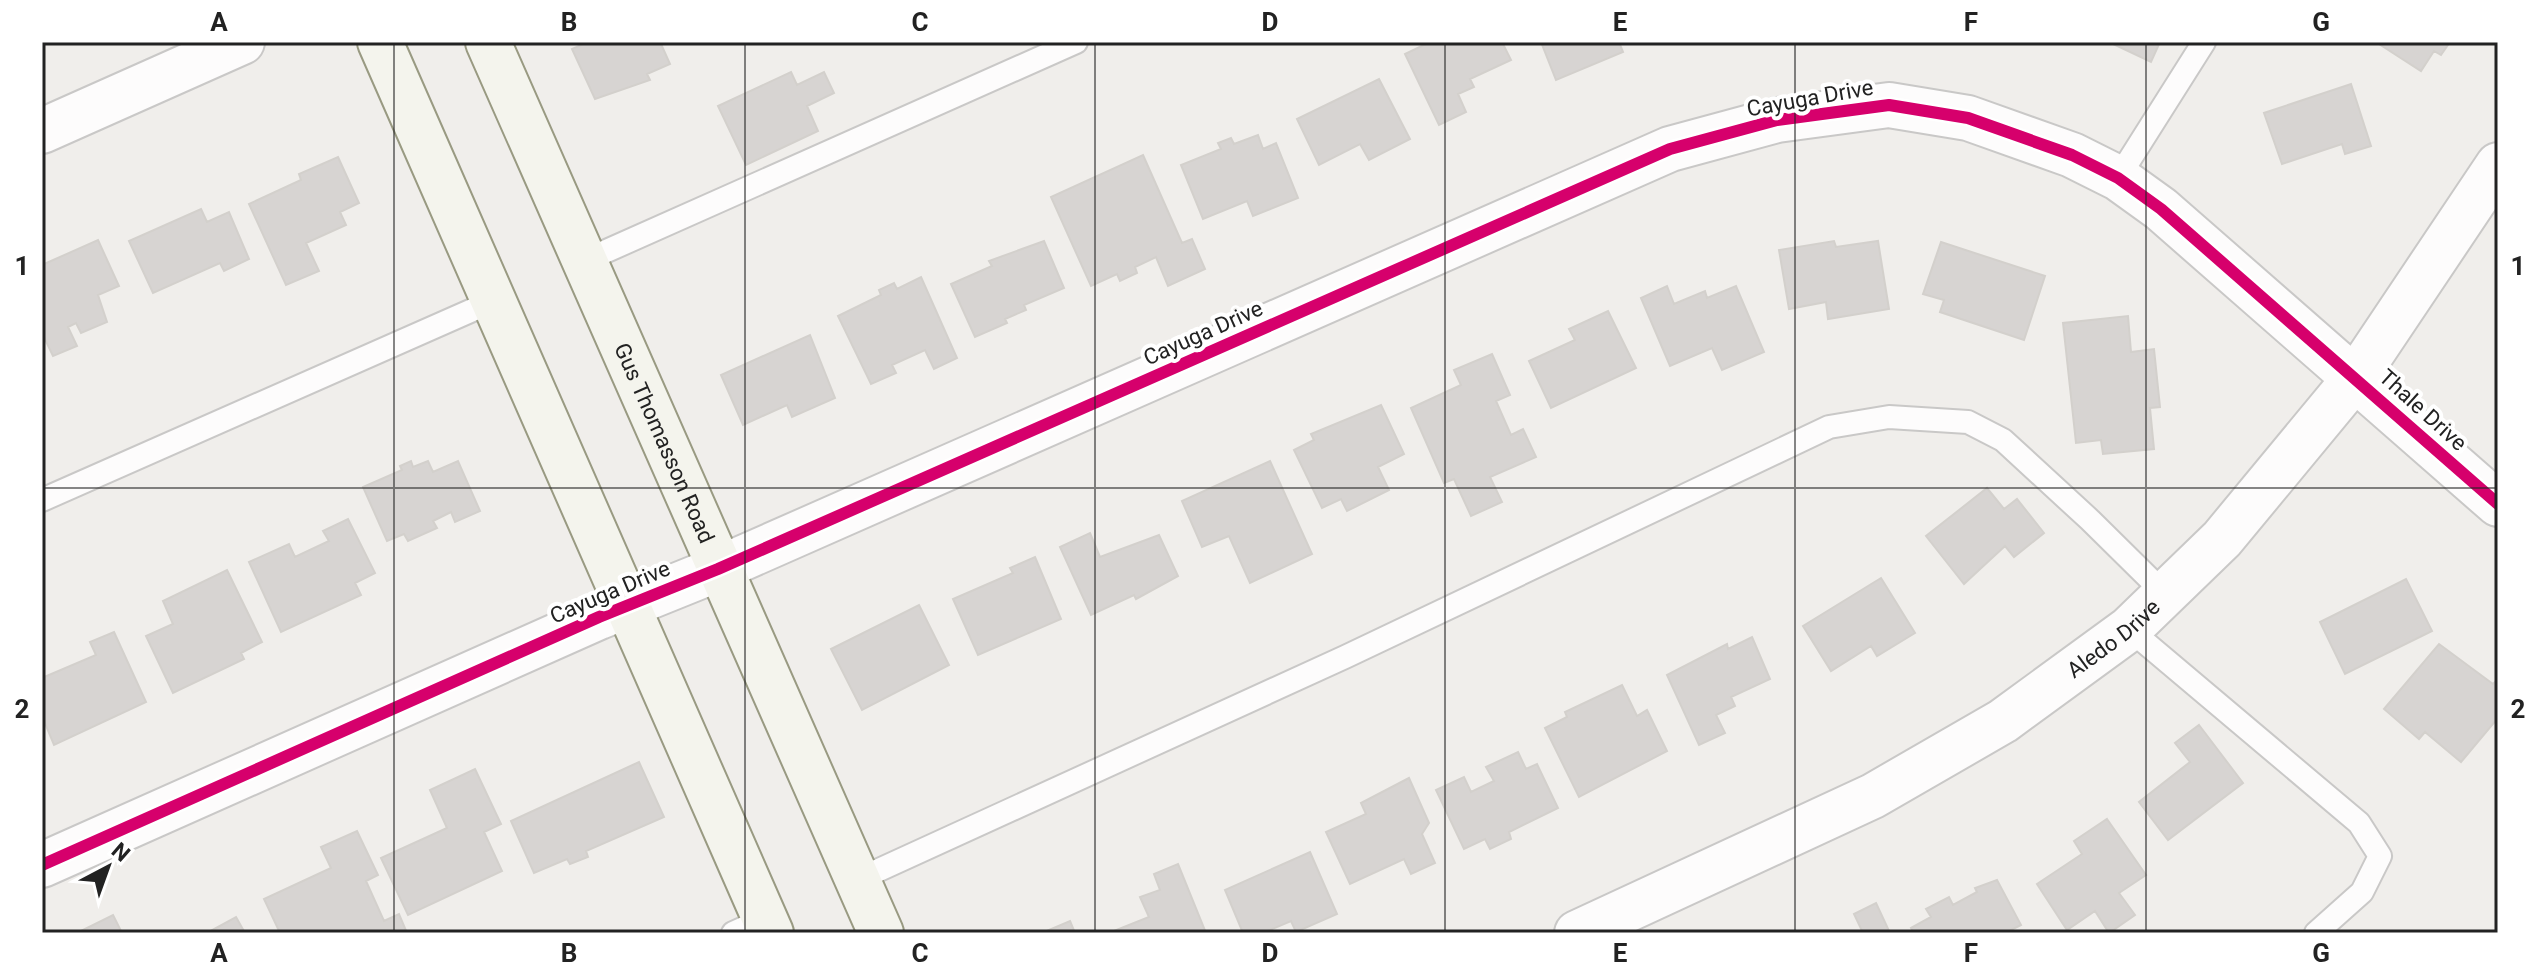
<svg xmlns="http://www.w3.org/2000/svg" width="2540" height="975" viewBox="0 0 2540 975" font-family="Roboto,sans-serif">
<rect width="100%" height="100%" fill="#f0eeeb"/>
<path fill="#d7d4d2" stroke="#d3d0cc" stroke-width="2" d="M 588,42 L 665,42 L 661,44 L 670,64 L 647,74 L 650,80 L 595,99 L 572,49 Z
M 1430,42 L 1502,42 L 1511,60 L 1470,79 L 1474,87 L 1458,94 L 1466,112 L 1439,125 L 1405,54 Z
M 1541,42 L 1619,42 L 1623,52 L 1556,80 Z
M 2109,42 L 2160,42 L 2151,62 Z
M 2376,42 L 2450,42 L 2441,55 L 2434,51 L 2421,71 Z
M 791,72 L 797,85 L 824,72 L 834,93 L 807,106 L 818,131 L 746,165 L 718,106 Z
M 1379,79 L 1410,139 L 1369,160 L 1360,144 L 1319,165 L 1297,119 Z
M 2351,84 L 2371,146 L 2345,154 L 2342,144 L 2282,164 L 2264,113 Z
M 1258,135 L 1263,149 L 1276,143 L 1298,198 L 1253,216 L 1247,201 L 1203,219 L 1181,165 L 1221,149 L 1218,143 L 1231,138 L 1234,144 Z
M 1143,155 L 1182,243 L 1192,239 L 1205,269 L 1168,286 L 1156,257 L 1135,267 L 1137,273 L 1120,281 L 1117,274 L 1091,286 L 1051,197 Z
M 338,157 L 359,203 L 340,212 L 346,225 L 306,243 L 319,271 L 286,285 L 249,204 L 301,180 L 299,174 Z
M 201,209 L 207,222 L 229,212 L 249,259 L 224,271 L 220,263 L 153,293 L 129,241 Z
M 98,240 L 119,286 L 98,295 L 107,322 L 81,333 L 76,323 L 68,327 L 77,346 L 53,356 L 42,333 L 42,265 Z
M 1044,241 L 1064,288 L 1024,305 L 1026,310 L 1005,319 L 1007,323 L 975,337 L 951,284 L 992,266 L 989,261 Z
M 1834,241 L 1836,247 L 1878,241 L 1889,309 L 1828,319 L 1826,302 L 1789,309 L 1779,250 Z
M 1941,242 L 2045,276 L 2024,340 L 1940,312 L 1944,300 L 1923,294 Z
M 921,277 L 957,358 L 934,369 L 925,350 L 892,365 L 896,373 L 871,384 L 838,316 L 881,295 L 879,290 L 894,283 L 897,289 Z
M 1667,286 L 1674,304 L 1705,291 L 1707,298 L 1736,286 L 1764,352 L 1722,370 L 1712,348 L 1670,366 L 1641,298 Z
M 1608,311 L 1636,368 L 1551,408 L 1529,361 L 1575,340 L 1569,329 Z
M 2128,316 L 2131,352 L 2154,349 L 2160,407 L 2150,408 L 2154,449 L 2103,454 L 2101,440 L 2076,443 L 2063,323 Z
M 810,335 L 835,398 L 792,417 L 787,405 L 743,425 L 721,375 Z
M 1492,354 L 1510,395 L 1496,401 L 1511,435 L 1523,429 L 1536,457 L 1490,477 L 1502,502 L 1471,516 L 1454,479 L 1444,483 L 1411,408 L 1461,385 L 1454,370 Z
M 1381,405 L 1404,454 L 1378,467 L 1389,490 L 1347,511 L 1341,499 L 1322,508 L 1294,450 L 1314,440 L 1311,434 Z
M 411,461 L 413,467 L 428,461 L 433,472 L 458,461 L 480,511 L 455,522 L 451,512 L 433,521 L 437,528 L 408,541 L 404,534 L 387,541 L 363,487 L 402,470 L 400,466 Z
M 1270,461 L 1312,554 L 1250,583 L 1229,536 L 1202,547 L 1182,501 Z
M 1987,488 L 2004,509 L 2017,499 L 2044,533 L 2014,557 L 2005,546 L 1964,584 L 1926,536 Z
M 348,519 L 375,573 L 355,583 L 361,595 L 281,632 L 249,562 L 289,544 L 295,557 L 329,541 L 323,531 Z
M 1090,533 L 1100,557 L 1159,535 L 1178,576 L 1136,599 L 1134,595 L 1091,615 L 1060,547 Z
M 1035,557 L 1061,619 L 978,655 L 953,599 L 1013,573 L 1010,568 Z
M 227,570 L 262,642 L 241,653 L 244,659 L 173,693 L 146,636 L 173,624 L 163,601 Z
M 1881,578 L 1915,633 L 1877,656 L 1871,646 L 1831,671 L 1803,626 Z
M 2406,579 L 2432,631 L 2345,674 L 2320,622 Z
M 919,605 L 949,665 L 862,710 L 831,649 Z
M 114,632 L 146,702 L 54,745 L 42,716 L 42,678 L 96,655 L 90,642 Z
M 1752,637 L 1770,679 L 1731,697 L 1735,706 L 1716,715 L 1725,733 L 1699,745 L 1667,675 L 1727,644 L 1728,649 Z
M 2439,644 L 2493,684 L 2498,679 L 2498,718 L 2461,762 L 2425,732 L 2419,739 L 2384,709 Z
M 1622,685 L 1637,716 L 1647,710 L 1667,751 L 1579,797 L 1545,728 L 1567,717 L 1565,712 Z
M 2199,725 L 2243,783 L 2168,840 L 2139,802 L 2190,762 L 2175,743 Z
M 1518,752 L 1526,769 L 1537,764 L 1558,808 L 1509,832 L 1511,839 L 1490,849 L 1485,839 L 1464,849 L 1436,790 L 1464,777 L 1471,792 L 1494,781 L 1486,767 Z
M 639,762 L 664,817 L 586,851 L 588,857 L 570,864 L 567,859 L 534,873 L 511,821 Z
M 475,769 L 501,824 L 484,832 L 502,871 L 408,915 L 381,858 L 447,828 L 430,790 Z
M 1409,778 L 1429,823 L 1422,834 L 1435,863 L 1411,874 L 1404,859 L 1350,884 L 1326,832 L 1366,814 L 1361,803 Z
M 2107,819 L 2146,875 L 2119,893 L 2135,915 L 2109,933 L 2095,911 L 2067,930 L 2037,884 L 2082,854 L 2074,841 Z
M 357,831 L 378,875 L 366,881 L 384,921 L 399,914 L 407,933 L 280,933 L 264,899 L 331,868 L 321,847 Z
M 1310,852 L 1337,914 L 1296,932 L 1291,921 L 1263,933 L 1243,933 L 1225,890 Z
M 1178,864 L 1206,933 L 1109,933 L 1149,917 L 1140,897 L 1160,890 L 1154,874 Z
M 1997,880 L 2021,925 L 2005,933 L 1914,933 L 1911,928 L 1931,917 L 1926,909 L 1949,897 L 1953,905 L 1977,892 L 1975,888 Z
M 1876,903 L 1890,933 L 1863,933 L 1854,914 Z
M 113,915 L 122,933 L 77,933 Z
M 236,917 L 245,933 L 207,933 Z
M 1070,921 L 1075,933 L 1042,933 Z"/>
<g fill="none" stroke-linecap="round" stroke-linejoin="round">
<g stroke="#c9c8c7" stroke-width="26">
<path id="service" d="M 2118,178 L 2204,42
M 584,261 L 1076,42
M 42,500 L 493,301
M 2129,629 L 2359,823 L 2380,856 L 2362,892 L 2316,933
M 857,880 L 1345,657 L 1829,427 L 1889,417 L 1968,422 L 2003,440 L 2090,520 L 2165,594
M 733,933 L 764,919"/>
</g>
<g stroke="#c9c8c7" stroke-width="48">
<g id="minor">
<path d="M 42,131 L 242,42"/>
<path d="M 42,865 L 599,617 L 718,569 L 1670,149 L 1777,120 L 1889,105 L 1968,118 L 2072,155 L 2118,178 L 2161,209 L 2498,504"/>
<path id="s1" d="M 1577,933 L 1873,796 L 2003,721 L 2129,629 L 2222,539 L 2356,377 L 2498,165"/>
</g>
</g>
<g stroke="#999a82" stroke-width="48">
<g id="secondary">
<path d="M 380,42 L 771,933"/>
<path id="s2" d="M 488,42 L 881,933"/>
</g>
</g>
<use href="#service" stroke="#fdfcfc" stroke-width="22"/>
<use href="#minor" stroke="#fdfcfc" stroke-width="44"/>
<use href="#secondary" stroke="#f4f4ed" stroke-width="44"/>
<g stroke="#fff" stroke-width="17">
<path id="cycleway" d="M 42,865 L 599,617 L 718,569 L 1670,149 L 1777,120 L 1889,105 L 1968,118 L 2072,155 L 2118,178 L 2161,209 L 2498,504"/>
</g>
<use href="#cycleway" stroke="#d6006c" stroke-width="12"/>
</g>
<path fill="none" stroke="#222" stroke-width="2" stroke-opacity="0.55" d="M 394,42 L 394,933M 745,42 L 745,933M 1095,42 L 1095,933M 1445,42 L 1445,933M 1795,42 L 1795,933M 2146,42 L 2146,933M 42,488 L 2498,488"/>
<g text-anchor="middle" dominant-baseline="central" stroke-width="8" stroke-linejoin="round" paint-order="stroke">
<g font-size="22" fill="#222" stroke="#fff">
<text transform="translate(1810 98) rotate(-10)">Cayuga Drive</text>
<text transform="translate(1203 333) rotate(-24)">Cayuga Drive</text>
<text transform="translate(2423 410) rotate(42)">Thale Drive</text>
<text stroke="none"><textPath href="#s2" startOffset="438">Gus Thomasson Road</textPath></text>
<text transform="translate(610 592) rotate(-23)">Cayuga Drive</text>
<text stroke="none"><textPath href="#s1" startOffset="614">Aledo Drive</textPath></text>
</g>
</g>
<rect width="2540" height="975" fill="none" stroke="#ffffff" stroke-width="88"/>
<g transform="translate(108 867) rotate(41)" stroke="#ffffff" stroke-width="6" paint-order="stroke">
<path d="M0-6L14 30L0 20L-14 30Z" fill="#222222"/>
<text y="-12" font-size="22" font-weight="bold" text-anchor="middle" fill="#222222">N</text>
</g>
<rect x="44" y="44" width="2452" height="887" fill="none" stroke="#222" stroke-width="3"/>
<g font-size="26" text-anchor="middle" font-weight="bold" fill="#222">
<text x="219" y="31">A</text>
<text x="569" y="31">B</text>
<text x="920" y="31">C</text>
<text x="1270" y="31">D</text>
<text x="1620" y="31">E</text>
<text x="1971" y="31">F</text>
<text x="2321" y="31">G</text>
<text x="22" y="275">1</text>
<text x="2518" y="275">1</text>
<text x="22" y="718">2</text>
<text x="2518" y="718">2</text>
<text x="219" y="962">A</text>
<text x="569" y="962">B</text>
<text x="920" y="962">C</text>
<text x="1270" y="962">D</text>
<text x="1620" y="962">E</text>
<text x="1971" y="962">F</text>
<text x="2321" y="962">G</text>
</g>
</svg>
